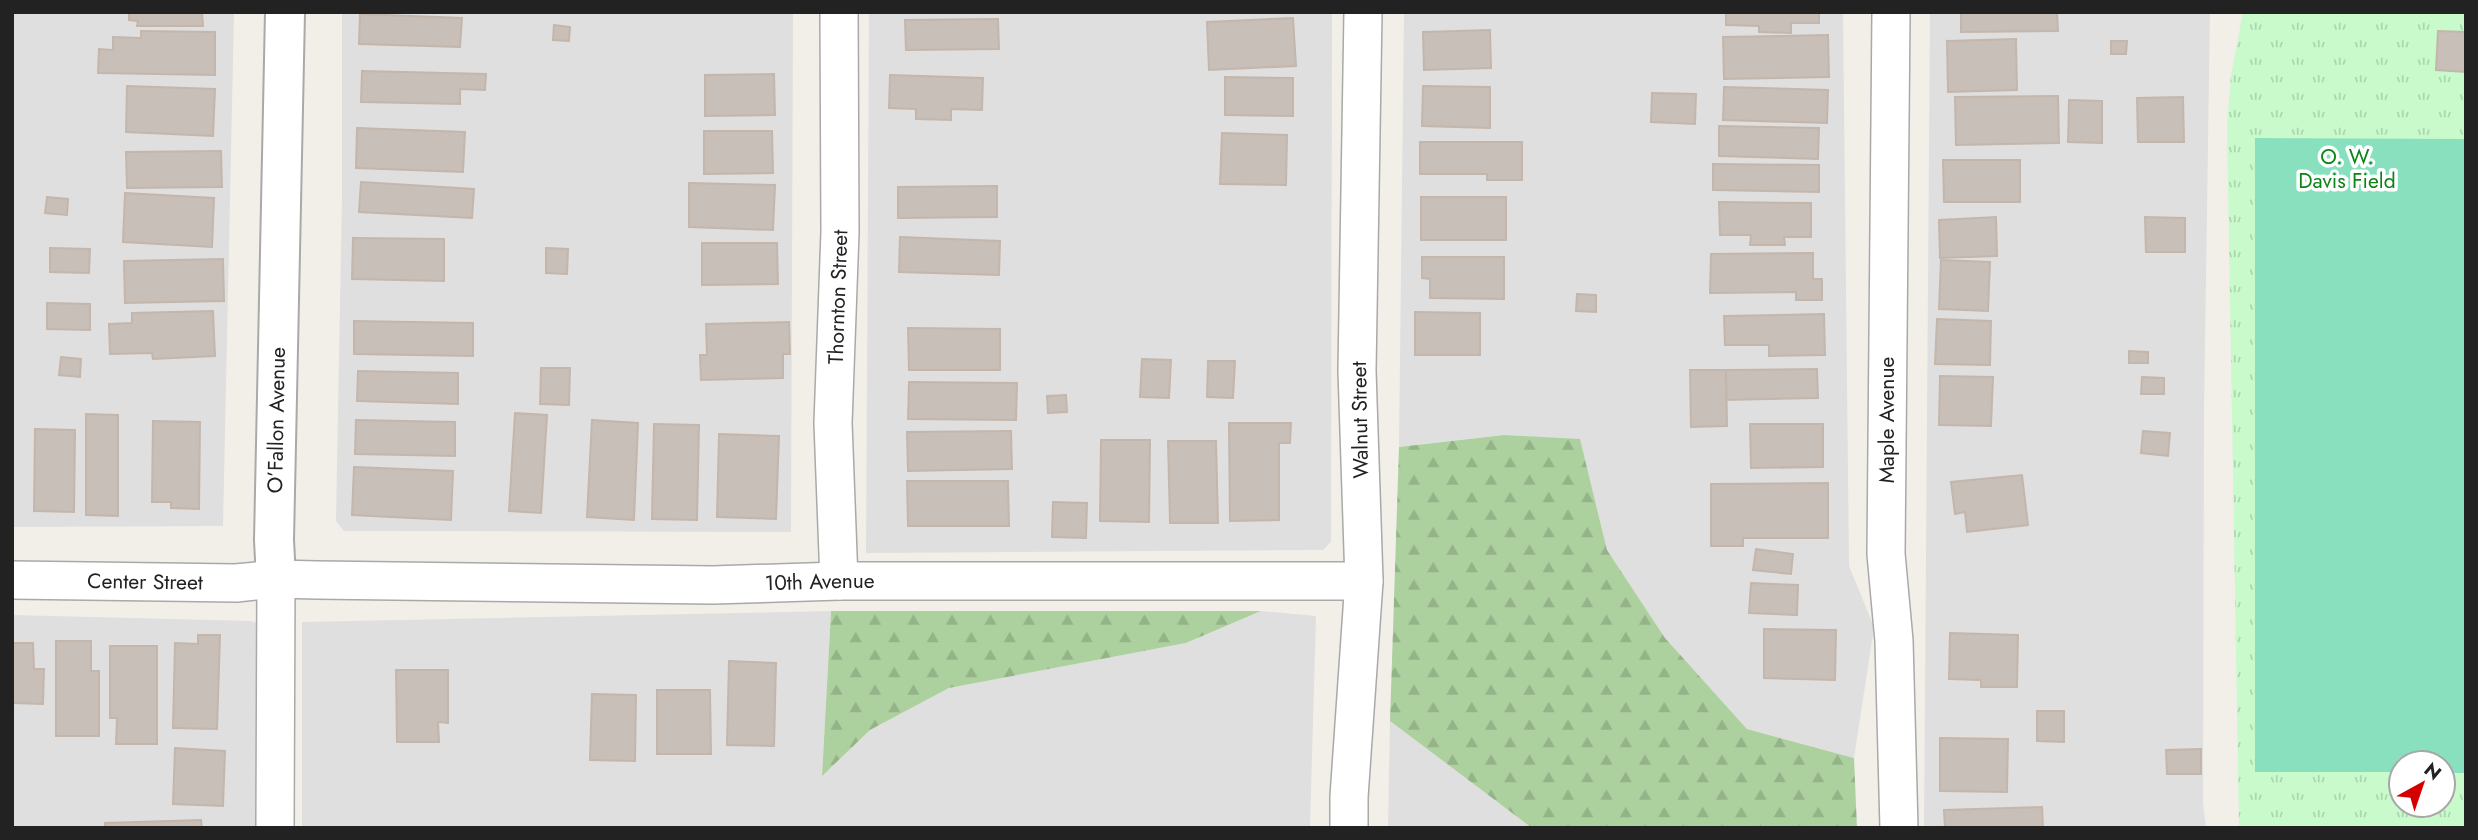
<svg xmlns="http://www.w3.org/2000/svg" width="2478" height="840" viewBox="0 0 2478 840" font-family="Jost,sans-serif">
<defs>
<pattern id="forest-firs" width="22" height="20" patternUnits="userSpaceOnUse" patternTransform="scale(1.75)"><rect width="22" height="20" fill="#add19e"/><path d="M5 1l3.5 6h-7zM16 11l3.5 6h-7z" fill="#95b388"/></pattern>
<pattern id="park-tufts" width="24" height="20" patternUnits="userSpaceOnUse" patternTransform="scale(1.75)"><rect width="24" height="20" fill="#c8facc"/><path d="M3 7l-1-3M5 7V3M7 7l1-3M15 17l-1-3M17 17v-4M19 17l1-3" fill="none" stroke="#acd6af"/></pattern>
</defs>
<rect width="100%" height="100%" fill="#f2efe9"/>
<path fill="#e0dfdf" d="M 12,12 L 234,12 L 223,526 L 12,527 Z
M 342,12 L 793,12 L 791,532 L 344,531 L 336,521 L 342,196 Z
M 869,12 L 1332,12 L 1331,542 L 1323,550 L 866,553 Z
M 1404,12 L 1843,12 L 1849,566 L 1874,627 L 1854,758 L 1747,729 L 1665,638 L 1607,550 L 1580,440 L 1504,435 L 1399,447 Z
M 1930,12 L 2210,12 L 2204,412 L 2203,803 L 2206,828 L 1924,828 Z
M 831,611 L 822,775 L 870,730 L 949,688 L 1186,643 L 1261,611 L 1316,616 L 1310,828 L 302,828 L 302,622 Z
M 12,615 L 251,621 L 260,624 L 256,828 L 12,828 Z
M 1390,721 L 1532,828 L 1388,828 Z"/>
<path fill="url(#forest-firs)" d="M 1504,435 L 1580,439 L 1607,550 L 1665,638 L 1747,729 L 1854,758 L 1857,828 L 1532,828 L 1390,721 L 1399,447 Z
M 831,611 L 1261,611 L 1186,643 L 949,688 L 870,730 L 822,776 Z"/>
<path fill="url(#park-tufts)" fill-rule="evenodd" d="M 2243,12 L 2466,12 L 2466,828 L 2239,828 L 2227,125 L 2231,75 ZM 2401,763 L 2443,763 L 2443,805 L 2401,805 Z"/>
<path fill="#88e0be" d="M 2255,138 L 2466,139 L 2466,773 L 2443,773 L 2443,763 L 2401,763 L 2401,772 L 2255,772 Z"/>
<path fill="#c7bfb8" stroke="#c4b6ab" stroke-width="2" d="M 129,12 L 202,12 L 203,26 L 137,26 L 138,21 L 129,20 Z
M 1726,12 L 1819,12 L 1819,23 L 1791,23 L 1791,33 L 1759,32 L 1759,26 L 1726,25 Z
M 1961,12 L 2057,12 L 2058,31 L 1961,32 Z
M 360,14 L 462,18 L 460,47 L 359,44 Z
M 1293,18 L 1296,66 L 1209,70 L 1207,22 Z
M 998,19 L 999,49 L 906,50 L 905,20 Z
M 554,25 L 570,27 L 569,41 L 553,40 Z
M 1490,30 L 1491,68 L 1424,70 L 1423,32 Z
M 141,31 L 215,32 L 215,75 L 98,73 L 99,49 L 113,50 L 113,37 L 141,38 Z
M 2438,31 L 2466,32 L 2466,72 L 2436,70 Z
M 1828,35 L 1829,77 L 1724,79 L 1723,37 Z
M 2016,39 L 2017,90 L 1948,92 L 1947,41 Z
M 2111,41 L 2127,41 L 2126,54 L 2111,54 Z
M 362,71 L 486,74 L 485,90 L 460,89 L 460,104 L 361,102 Z
M 774,74 L 775,115 L 705,116 L 705,75 Z
M 890,75 L 983,78 L 982,110 L 951,109 L 951,120 L 916,119 L 916,109 L 889,108 Z
M 1225,77 L 1293,78 L 1293,116 L 1225,115 Z
M 127,86 L 215,89 L 213,136 L 126,132 Z
M 1423,86 L 1490,87 L 1490,128 L 1422,126 Z
M 1724,87 L 1828,90 L 1827,123 L 1723,120 Z
M 1652,93 L 1696,94 L 1695,124 L 1651,122 Z
M 2058,96 L 2059,143 L 1956,145 L 1955,97 Z
M 2183,97 L 2184,142 L 2138,142 L 2137,98 Z
M 2069,100 L 2102,101 L 2102,143 L 2068,142 Z
M 1719,126 L 1819,128 L 1818,159 L 1719,156 Z
M 357,128 L 465,132 L 463,172 L 356,168 Z
M 704,131 L 772,131 L 773,173 L 704,174 Z
M 1222,133 L 1287,135 L 1286,185 L 1220,184 Z
M 1420,142 L 1522,142 L 1522,180 L 1487,180 L 1487,174 L 1420,174 Z
M 221,151 L 222,187 L 127,188 L 126,152 Z
M 1943,160 L 2020,160 L 2020,202 L 1944,202 Z
M 1713,164 L 1819,165 L 1819,192 L 1713,190 Z
M 361,182 L 474,189 L 472,218 L 359,212 Z
M 689,183 L 775,185 L 773,230 L 689,227 Z
M 997,186 L 997,217 L 898,218 L 898,187 Z
M 125,193 L 214,198 L 212,247 L 123,242 Z
M 47,197 L 68,199 L 67,215 L 45,213 Z
M 1421,197 L 1506,197 L 1506,240 L 1421,240 Z
M 1719,202 L 1811,203 L 1811,237 L 1784,237 L 1785,245 L 1750,245 L 1751,235 L 1720,235 Z
M 1996,217 L 1997,256 L 1940,258 L 1939,220 Z
M 2145,217 L 2185,218 L 2185,252 L 2146,252 Z
M 900,237 L 1000,241 L 999,275 L 899,272 Z
M 353,238 L 444,239 L 444,281 L 352,279 Z
M 702,243 L 777,243 L 778,284 L 702,285 Z
M 50,248 L 90,249 L 89,273 L 50,272 Z
M 546,248 L 568,249 L 567,274 L 546,273 Z
M 1813,253 L 1813,279 L 1822,279 L 1822,300 L 1796,300 L 1796,292 L 1710,293 L 1711,254 Z
M 1422,257 L 1504,257 L 1504,299 L 1430,298 L 1430,279 L 1422,278 Z
M 223,259 L 224,301 L 125,303 L 124,261 Z
M 1941,260 L 1990,262 L 1988,311 L 1939,309 Z
M 1577,294 L 1596,295 L 1596,312 L 1576,311 Z
M 47,303 L 90,304 L 90,330 L 47,329 Z
M 213,311 L 215,356 L 153,359 L 152,353 L 110,354 L 109,324 L 132,323 L 132,313 Z
M 1415,312 L 1480,313 L 1480,355 L 1415,355 Z
M 1824,314 L 1825,355 L 1769,356 L 1769,345 L 1725,345 L 1724,316 Z
M 1937,319 L 1991,321 L 1990,365 L 1935,364 Z
M 354,321 L 473,323 L 473,356 L 354,354 Z
M 789,322 L 790,354 L 783,354 L 783,378 L 701,380 L 700,355 L 707,355 L 706,324 Z
M 908,328 L 1000,329 L 1000,370 L 909,370 Z
M 2129,351 L 2148,352 L 2148,363 L 2129,363 Z
M 61,357 L 81,359 L 80,377 L 59,375 Z
M 1142,359 L 1171,360 L 1169,398 L 1140,397 Z
M 1208,361 L 1235,361 L 1233,398 L 1207,397 Z
M 541,368 L 570,368 L 569,405 L 540,404 Z
M 1817,369 L 1818,398 L 1726,400 L 1726,370 Z
M 1690,370 L 1726,370 L 1727,426 L 1691,427 Z
M 358,371 L 458,373 L 458,404 L 357,401 Z
M 1940,376 L 1993,377 L 1991,426 L 1939,425 Z
M 2142,377 L 2164,378 L 2164,394 L 2141,394 Z
M 909,382 L 1017,383 L 1016,420 L 908,419 Z
M 1066,395 L 1067,412 L 1048,413 L 1047,396 Z
M 515,413 L 547,415 L 541,513 L 509,511 Z
M 86,414 L 118,415 L 118,516 L 86,515 Z
M 356,420 L 455,422 L 455,456 L 355,454 Z
M 592,420 L 638,423 L 634,520 L 587,517 Z
M 153,421 L 200,422 L 199,509 L 171,508 L 171,502 L 152,502 Z
M 1229,423 L 1291,423 L 1290,443 L 1279,443 L 1279,520 L 1230,521 Z
M 654,424 L 699,425 L 697,520 L 652,519 Z
M 1750,424 L 1823,424 L 1823,467 L 1751,468 Z
M 35,429 L 75,430 L 74,512 L 34,511 Z
M 1011,431 L 1012,469 L 908,471 L 907,432 Z
M 2143,431 L 2170,433 L 2168,456 L 2141,453 Z
M 719,434 L 779,436 L 776,519 L 717,517 Z
M 1101,440 L 1150,440 L 1149,522 L 1100,521 Z
M 1168,441 L 1216,441 L 1218,523 L 1170,523 Z
M 354,467 L 453,471 L 451,520 L 352,515 Z
M 2022,475 L 2028,525 L 1967,532 L 1965,512 L 1955,514 L 1951,482 Z
M 907,481 L 1008,481 L 1009,526 L 908,526 Z
M 1828,483 L 1828,538 L 1743,538 L 1743,546 L 1711,546 L 1711,484 Z
M 1053,502 L 1087,503 L 1086,538 L 1052,537 Z
M 1756,549 L 1793,554 L 1791,574 L 1753,570 Z
M 1751,583 L 1798,585 L 1797,615 L 1749,613 Z
M 1764,629 L 1836,630 L 1835,680 L 1764,678 Z
M 1950,633 L 2018,635 L 2017,687 L 1981,687 L 1981,680 L 1949,679 Z
M 198,635 L 220,635 L 217,729 L 173,728 L 175,643 L 198,644 Z
M 56,641 L 91,641 L 91,671 L 99,671 L 99,736 L 56,736 Z
M 12,643 L 33,643 L 34,669 L 44,669 L 43,704 L 12,703 Z
M 110,646 L 157,646 L 157,744 L 116,744 L 117,718 L 110,718 Z
M 729,661 L 776,663 L 774,746 L 727,745 Z
M 396,670 L 448,670 L 448,723 L 438,722 L 439,742 L 397,742 Z
M 657,690 L 710,690 L 711,754 L 657,754 Z
M 592,694 L 636,695 L 635,761 L 590,760 Z
M 2037,711 L 2064,711 L 2064,742 L 2037,741 Z
M 1940,738 L 2008,739 L 2007,792 L 1940,791 Z
M 175,748 L 225,751 L 223,806 L 173,804 Z
M 2201,749 L 2201,774 L 2167,774 L 2166,750 Z
M 2042,807 L 2043,828 L 1945,828 L 1944,810 Z
M 201,820 L 202,828 L 105,828 L 105,823 Z"/>
<g fill="none" stroke-linecap="round" stroke-linejoin="round">
<g stroke="#a9a9a9" stroke-width="40">
<g id="minor">
<path d="M 839,12 L 840,232 L 833,423 L 839,581"/>
<path d="M 1891,12 L 1886,554 L 1894,641 L 1899,828"/>
<path id="s1" d="M 12,580 L 236,583 L 276,579 L 317,580 L 713,585 L 839,581 L 1364,581"/>
<path d="M 275,828 L 276,579"/>
<path d="M 1349,828 L 1349,797 L 1364,581 L 1357,371 L 1363,12"/>
</g>
</g>
<g stroke="#a9a9a9" stroke-width="42">
<g id="tertiary">
<path id="s2" d="M 276,579 L 274,540 L 285,12"/>
</g>
</g>
<use href="#minor" stroke="#fff" stroke-width="37"/>
<use href="#tertiary" stroke="#fff" stroke-width="38"/>
</g>
<g text-anchor="middle" dominant-baseline="central" stroke-width="7" stroke-linejoin="round" paint-order="stroke">
<g font-size="21" fill="#0c8416" stroke="#fff">
<text x="2347" y="157">O. W.<tspan x="2347" dy="24">Davis Field</tspan></text>
</g>
<g font-size="21" fill="#222" stroke="#fff">
<text transform="translate(838 297) rotate(-88)">Thornton Street</text>
<text stroke="none"><textPath href="#s2" startOffset="159">O’Fallon Avenue</textPath></text>
<text transform="translate(1360 420) rotate(-91)">Walnut Street</text>
<text transform="translate(1887 420) rotate(-90)">Maple Avenue</text>
<text stroke="none"><textPath href="#s1" startOffset="133">Center Street</textPath></text>
<text stroke="none"><textPath href="#s1" startOffset="808">10th Avenue</textPath></text>
</g>
</g>
<rect width="2478" height="840" fill="none" stroke="#222222" stroke-width="28"/>
<g transform="translate(2422 784) rotate(40)"><circle r="33" fill="#ffffff" stroke="#a7a7a7" stroke-width="2"/>
<path d="M0-5L12 26L0 18L-12 26Z" fill="#d40000"/>
<text y="-10" font-size="19" font-weight="bold" text-anchor="middle" fill="#222222">N</text>
</g>
</svg>
